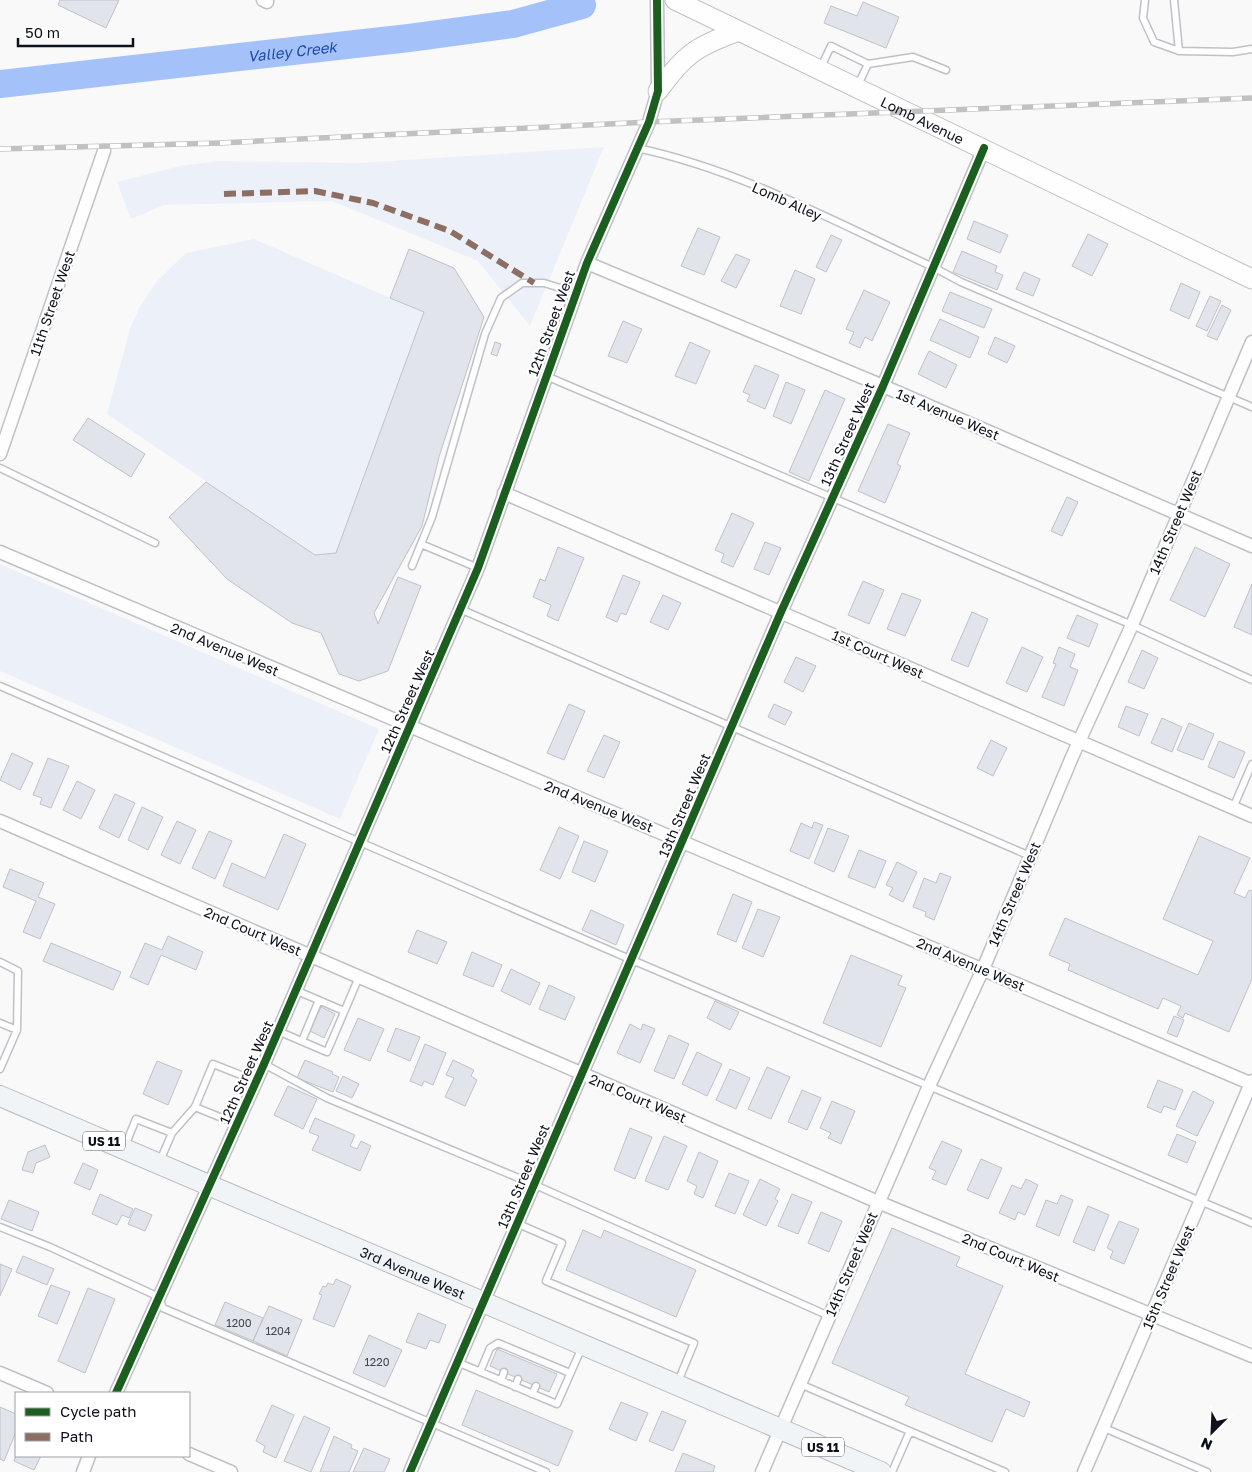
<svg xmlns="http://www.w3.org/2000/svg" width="1252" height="1472" viewBox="0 0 1252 1472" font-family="'Golos Text',sans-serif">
<rect width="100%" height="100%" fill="#f9f9f9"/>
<path fill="#ecf0f8" d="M 604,147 L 530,326 L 478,261 L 332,201 L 164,205 L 131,219 L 117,182 L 180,166 L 218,161 L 360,163 Z
M 254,239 L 390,298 L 409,249 L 454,268 L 484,317 L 439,457 L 422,526 L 374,613 L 378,623 L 398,577 L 421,586 L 388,671 L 359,681 L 339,674 L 321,633 L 292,623 L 227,579 L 169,517 L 206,481 L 107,414 L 130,329 L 139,308 L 157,281 L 186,253 Z
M 0,564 L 379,729 L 340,819 L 0,671 Z"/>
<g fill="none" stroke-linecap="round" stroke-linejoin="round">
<path stroke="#a4c1fa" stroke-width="28" id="s1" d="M 0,84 L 409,38 L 513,24 L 582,5"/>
</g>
<path fill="#e1e4eb" stroke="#bfc2c8" d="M 60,0 L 119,0 L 106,28 L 58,5 Z
M 863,2 L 899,17 L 886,48 L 824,23 L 831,6 L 857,16 Z
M 974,221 L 1008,235 L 1000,253 L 967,239 Z
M 698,228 L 720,237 L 704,275 L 681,266 Z
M 1088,234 L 1108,244 L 1092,276 L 1072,266 Z
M 831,235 L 842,240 L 826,272 L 816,267 Z
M 409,249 L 454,268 L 484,317 L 439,457 L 422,526 L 374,613 L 378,624 L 398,577 L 421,586 L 388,671 L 359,681 L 339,674 L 321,633 L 292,623 L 227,579 L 169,517 L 206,482 L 315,555 L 336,553 L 424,312 L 390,298 Z
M 962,251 L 997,266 L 995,272 L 1003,275 L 997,290 L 953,272 Z
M 736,254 L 750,260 L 736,288 L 721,281 Z
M 795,270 L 815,279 L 801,314 L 780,306 Z
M 1024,272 L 1040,279 L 1033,296 L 1016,289 Z
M 1181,283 L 1200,292 L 1189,319 L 1170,310 Z
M 864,290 L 890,302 L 872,341 L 865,337 L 860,348 L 849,343 L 854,332 L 846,329 Z
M 950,292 L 992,309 L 984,328 L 942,311 Z
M 1210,296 L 1221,301 L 1207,331 L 1196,326 Z
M 1222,305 L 1231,310 L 1217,340 L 1207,336 Z
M 940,319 L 979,337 L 970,358 L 930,340 Z
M 623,321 L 642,329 L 627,363 L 608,356 Z
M 995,337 L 1015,346 L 1007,363 L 988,354 Z
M 495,342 L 501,344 L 497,356 L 491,354 Z
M 690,342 L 710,351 L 696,384 L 675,376 Z
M 929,351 L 957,365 L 946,388 L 918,374 Z
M 755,365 L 779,375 L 765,409 L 747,401 L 750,395 L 743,392 Z
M 786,382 L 805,390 L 791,424 L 773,416 Z
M 825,390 L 845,399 L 809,481 L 789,472 Z
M 88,418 L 145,454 L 131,477 L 73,440 Z
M 888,424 L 910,433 L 897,464 L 901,466 L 885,503 L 858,491 Z
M 1067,497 L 1078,502 L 1062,536 L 1051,531 Z
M 732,513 L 754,523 L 733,567 L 721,562 L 724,554 L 715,550 Z
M 765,542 L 781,548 L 769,575 L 754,569 Z
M 558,547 L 584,558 L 558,621 L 547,616 L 551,605 L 533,597 L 540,579 L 545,581 Z
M 1195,547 L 1230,564 L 1205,617 L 1170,600 Z
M 623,575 L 640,582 L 626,615 L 621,613 L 617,622 L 606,617 Z
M 863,581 L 884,590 L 869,624 L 848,615 Z
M 1252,584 L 1252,635 L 1234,627 Z
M 902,593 L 921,600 L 905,636 L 887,629 Z
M 663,595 L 681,603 L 668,630 L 650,622 Z
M 972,612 L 988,619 L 968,667 L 951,660 Z
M 1077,615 L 1098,624 L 1089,647 L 1067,638 Z
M 1022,647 L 1043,657 L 1027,692 L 1006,683 Z
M 1059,647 L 1075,654 L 1070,667 L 1078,670 L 1064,706 L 1042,697 L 1056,664 L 1053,663 Z
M 1142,650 L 1158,658 L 1144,689 L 1128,682 Z
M 796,657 L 816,666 L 803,692 L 784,682 Z
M 569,704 L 585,711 L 564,760 L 547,753 Z
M 774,704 L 792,712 L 785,725 L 768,717 Z
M 1126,706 L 1148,714 L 1139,736 L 1118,727 Z
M 1162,718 L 1182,727 L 1172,752 L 1151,743 Z
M 1189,723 L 1214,734 L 1203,760 L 1177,750 Z
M 604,735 L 620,742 L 604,778 L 587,771 Z
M 991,740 L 1007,748 L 993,776 L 977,768 Z
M 1219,741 L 1245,752 L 1234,778 L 1208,767 Z
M 12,753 L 33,763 L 20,790 L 0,780 Z
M 48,758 L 69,766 L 51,808 L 40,804 L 42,798 L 33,795 Z
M 77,781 L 95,790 L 81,819 L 63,810 Z
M 115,794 L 135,803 L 119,838 L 99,828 Z
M 142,807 L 163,817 L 148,850 L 128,840 Z
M 177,821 L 196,830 L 180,864 L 161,855 Z
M 814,822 L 823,825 L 809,859 L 790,851 L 801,823 L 812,828 Z
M 559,827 L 579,836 L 560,879 L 540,870 Z
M 828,828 L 849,836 L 834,872 L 814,863 Z
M 209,831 L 232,841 L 215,879 L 192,868 Z
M 284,834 L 306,844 L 278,910 L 223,886 L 232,863 L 265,878 Z
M 1199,836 L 1250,858 L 1234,893 L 1245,898 L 1249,890 L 1252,891 L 1252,979 L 1229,1032 L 1185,1013 L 1183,1018 L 1177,1015 L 1181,1006 L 1163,998 L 1158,1009 L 1068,970 L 1070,964 L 1049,955 L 1065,918 L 1198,975 L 1213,941 L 1163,919 Z
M 584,841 L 608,851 L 595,882 L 572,872 Z
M 859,850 L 886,861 L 875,888 L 848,877 Z
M 897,862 L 917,872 L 903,902 L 889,895 L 893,888 L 886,885 Z
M 10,869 L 44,883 L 38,897 L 55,904 L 40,939 L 23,932 L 36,901 L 3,887 Z
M 940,873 L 951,877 L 934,920 L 925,916 L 926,912 L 913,907 L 924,878 L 936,883 Z
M 733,894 L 752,902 L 736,942 L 717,934 Z
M 758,909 L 780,917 L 763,957 L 742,948 Z
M 591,910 L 624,925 L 616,945 L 582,930 Z
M 417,930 L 447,942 L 437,964 L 408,952 Z
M 168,936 L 203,952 L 196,970 L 161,955 L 148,985 L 130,977 L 145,943 L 162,950 Z
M 51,943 L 121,972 L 113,990 L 43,961 Z
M 472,952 L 502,965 L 493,987 L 463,975 Z
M 851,955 L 902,976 L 898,985 L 906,988 L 881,1047 L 823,1023 Z
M 511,969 L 540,983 L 530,1005 L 501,991 Z
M 549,985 L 575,997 L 565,1020 L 539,1009 Z
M 715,1001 L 739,1012 L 730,1030 L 707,1018 Z
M 321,1007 L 335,1014 L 324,1038 L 310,1031 Z
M 1174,1016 L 1184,1020 L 1177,1037 L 1167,1033 Z
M 358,1018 L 384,1029 L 370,1061 L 344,1050 Z
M 630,1024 L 641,1030 L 643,1024 L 655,1029 L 640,1063 L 617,1053 Z
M 396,1028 L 420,1037 L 410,1061 L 387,1051 Z
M 669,1035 L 689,1044 L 674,1079 L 654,1071 Z
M 425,1044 L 446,1053 L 433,1085 L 424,1081 L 422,1086 L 410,1081 Z
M 697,1052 L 722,1064 L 707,1096 L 682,1084 Z
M 305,1060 L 333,1072 L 332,1074 L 339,1077 L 333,1092 L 297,1078 Z
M 453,1060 L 474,1070 L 471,1076 L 477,1080 L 465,1106 L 445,1097 L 454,1078 L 446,1075 Z
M 157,1061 L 182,1071 L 168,1105 L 143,1094 Z
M 767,1067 L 790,1077 L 771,1119 L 748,1109 Z
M 730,1069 L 750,1078 L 736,1109 L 716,1100 Z
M 343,1076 L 359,1084 L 352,1098 L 336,1091 Z
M 1158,1080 L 1183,1090 L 1175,1110 L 1164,1106 L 1161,1113 L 1147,1107 Z
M 288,1086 L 317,1099 L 303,1129 L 274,1115 Z
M 802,1090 L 821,1098 L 807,1130 L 788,1122 Z
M 1193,1091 L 1214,1102 L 1197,1136 L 1176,1126 Z
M 832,1101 L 855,1111 L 841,1144 L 828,1138 L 831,1133 L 820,1128 Z
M 315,1118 L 355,1135 L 350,1146 L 357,1149 L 361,1141 L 371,1146 L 360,1171 L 312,1150 L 319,1136 L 309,1132 Z
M 630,1128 L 652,1137 L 635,1179 L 614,1170 Z
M 1177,1134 L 1196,1142 L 1187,1163 L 1168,1155 Z
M 664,1136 L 687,1146 L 668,1190 L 645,1181 Z
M 942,1141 L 962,1150 L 946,1185 L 932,1179 L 936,1171 L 929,1168 Z
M 45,1145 L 50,1157 L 36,1163 L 33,1173 L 22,1170 L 28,1152 Z
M 699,1152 L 718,1161 L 703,1198 L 694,1194 L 697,1186 L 687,1181 Z
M 981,1159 L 1002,1168 L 988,1199 L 967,1190 Z
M 83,1163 L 98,1170 L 90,1190 L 74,1183 Z
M 729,1173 L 749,1181 L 735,1214 L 715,1206 Z
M 760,1179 L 780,1189 L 775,1199 L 778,1201 L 766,1226 L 743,1215 Z
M 1026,1179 L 1038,1185 L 1025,1215 L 1018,1212 L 1015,1220 L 999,1213 L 1012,1185 L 1021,1189 Z
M 100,1194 L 133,1209 L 129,1218 L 122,1215 L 117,1225 L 92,1214 Z
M 792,1194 L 812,1202 L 798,1234 L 778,1226 Z
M 1061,1195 L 1073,1200 L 1059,1236 L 1036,1226 L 1046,1200 L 1057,1204 Z
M 9,1200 L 39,1212 L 32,1231 L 1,1219 Z
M 1088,1206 L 1109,1215 L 1094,1251 L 1073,1242 Z
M 135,1208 L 152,1215 L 145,1231 L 128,1224 Z
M 821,1212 L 842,1221 L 829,1252 L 808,1243 Z
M 1119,1221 L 1139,1229 L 1124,1264 L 1110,1258 L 1113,1251 L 1107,1248 Z
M 892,1228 L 960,1257 L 956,1266 L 1003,1286 L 965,1374 L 1030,1402 L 1024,1417 L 1006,1409 L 992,1442 L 905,1405 L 909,1397 L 832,1363 Z
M 583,1230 L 601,1238 L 604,1230 L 696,1270 L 676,1317 L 566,1270 Z
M 23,1256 L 54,1269 L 47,1285 L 16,1272 Z
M 0,1264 L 12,1269 L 0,1296 Z
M 336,1279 L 351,1286 L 334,1327 L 313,1319 L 322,1295 L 319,1294 L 323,1286 L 326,1287 L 328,1283 L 333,1285 Z
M 51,1285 L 70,1292 L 57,1324 L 38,1316 Z
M 88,1288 L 115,1299 L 85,1373 L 58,1361 Z
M 225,1302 L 263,1318 L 253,1341 L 215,1325 Z
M 269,1306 L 302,1320 L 287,1356 L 253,1341 Z
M 418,1313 L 446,1325 L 439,1343 L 430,1340 L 426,1349 L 406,1342 Z
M 369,1335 L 402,1350 L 385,1387 L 353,1373 Z
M 497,1349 L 557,1374 L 549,1392 L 490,1366 Z
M 476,1390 L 573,1431 L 558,1466 L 462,1425 Z
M 621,1402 L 648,1413 L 636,1441 L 609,1429 Z
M 272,1405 L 294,1415 L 276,1458 L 263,1452 L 265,1446 L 256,1441 Z
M 0,1407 L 16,1414 L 16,1432 L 4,1461 L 0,1459 Z
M 662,1411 L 686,1421 L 673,1451 L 649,1441 Z
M 304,1416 L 330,1428 L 311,1472 L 284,1461 Z
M 334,1436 L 352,1445 L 351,1448 L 358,1451 L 349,1472 L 320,1472 Z
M 364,1448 L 390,1459 L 384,1472 L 353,1472 Z
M 683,1453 L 715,1466 L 713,1472 L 675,1472 Z
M 16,1455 L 16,1456 L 41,1456 L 34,1470 L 14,1461 Z"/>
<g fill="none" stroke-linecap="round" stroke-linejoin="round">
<g stroke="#bfc1c6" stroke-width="9">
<path id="lane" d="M 1145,0 L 1143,18 L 1154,42 L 1179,51 L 1233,52 L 1252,49
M 1174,0 L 1179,51
M 820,69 L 831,46 L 868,64
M 858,85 L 868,64 L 913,57 L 946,70
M 637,148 C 741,170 837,223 933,267 L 961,282 L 1252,407
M 546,376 L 1132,625 L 1252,680
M 0,468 L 155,543
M 421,544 L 478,568
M 412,566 L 432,517 L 485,334 L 501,298 L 522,283 L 544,283 L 576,293
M 460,609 L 1030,856
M 0,686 L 632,960 L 1252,1223
M 1233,808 L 1252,764
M 0,962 L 18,971 L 17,1030
M 295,990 L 344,1011
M 0,1023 L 17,1030 L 0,1069
M 278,1031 L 327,1052 L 359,977
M 302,1041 L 319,1000
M 264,1064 L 327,1098 L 533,1184 L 829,1316
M 237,1124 L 195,1107 L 213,1064 L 256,1081
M 172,1133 L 195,1107
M 125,1146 L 136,1119 L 172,1133 L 160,1161
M 516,1223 L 562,1243 L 546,1281 L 694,1343 L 677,1384
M 0,1227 L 50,1247 L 159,1297 L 163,1308 L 546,1472
M 457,1362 L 557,1404 L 582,1347
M 480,1372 L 490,1348 L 498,1343 L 570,1373
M 501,1381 L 504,1372
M 800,1384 L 1005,1472
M 515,1387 L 518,1379
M 532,1394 L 536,1386
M 1102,1427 L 1207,1472
M 892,1472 L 910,1431"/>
</g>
<g stroke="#bfc1c6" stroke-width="15">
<path id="street" d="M 263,0 L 267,2
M 587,263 L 883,386 L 1252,546
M 0,454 L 104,151
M 504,493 L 1252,816
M 0,552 L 1252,1084
M 0,821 L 878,1202 L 1252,1356
M 0,1373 L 47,1393
M 116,1393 L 264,1064 L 478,568 L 587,263 L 649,122 L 658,91 L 657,0
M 189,1454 L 231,1472
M 83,1472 L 89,1456
M 410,1472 L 781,612 L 883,386 L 984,148
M 762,1472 L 929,1086 L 983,969 L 1072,757 L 1132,625 L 1252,342
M 1084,1472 L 1252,1081"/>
</g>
<g stroke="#bfc1c6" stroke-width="21">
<g id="secondary">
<path id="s2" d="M 675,0 L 1252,279"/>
<path d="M 658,91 C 684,55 696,46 739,31"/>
</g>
</g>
<g stroke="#b9bcc3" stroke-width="22">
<g id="primary">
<path id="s3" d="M 0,1096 L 881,1472"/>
</g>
</g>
<use href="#lane" stroke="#fefefe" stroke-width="6"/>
<use href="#street" stroke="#fefefe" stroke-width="12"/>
<use href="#secondary" stroke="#fefefe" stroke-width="19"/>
<use href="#primary" stroke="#f1f4f7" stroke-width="20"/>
<g stroke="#c0c1c2" stroke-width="5.5">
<path id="rail" d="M 0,149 L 220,143 L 649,122 L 1252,98"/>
</g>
<use href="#rail" stroke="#fff" stroke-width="4" stroke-dasharray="11" stroke-linecap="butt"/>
<path stroke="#8d6e63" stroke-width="6" stroke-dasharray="12 6" stroke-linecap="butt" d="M 224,194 L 315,191 L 373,203 L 450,231 L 534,283"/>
<g stroke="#fff" stroke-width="11">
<path id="cycleway" d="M 116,1393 L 264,1064 L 478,568 L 587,263 L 649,122 L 658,91 L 657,0
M 410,1472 L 781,612 L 883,386 L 984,148"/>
</g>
<use href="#cycleway" stroke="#1b5e20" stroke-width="8"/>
</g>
<g text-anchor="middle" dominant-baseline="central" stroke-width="4.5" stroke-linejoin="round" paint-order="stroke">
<g font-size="11" fill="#424750">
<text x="239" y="1322">1200</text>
<text x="278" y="1330">1204</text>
<text x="377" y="1361">1220</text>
</g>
<g fill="#fff" stroke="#55585f" stroke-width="1">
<rect x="83" y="1131.5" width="42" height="19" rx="4"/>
<rect x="802" y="1437.5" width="42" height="19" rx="4"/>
</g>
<g font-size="12" font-weight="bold" fill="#0c111b">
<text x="104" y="1141">US 11</text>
<text x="823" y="1447">US 11</text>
</g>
<g font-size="14" fill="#0c111b" stroke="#fff">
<text stroke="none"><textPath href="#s2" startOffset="275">Lomb Avenue</textPath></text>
<text transform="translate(787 201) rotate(24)">Lomb Alley</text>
<text transform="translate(52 303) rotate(-71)">11th Street West</text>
<text transform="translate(551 323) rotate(-70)">12th Street West</text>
<text transform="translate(948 414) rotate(23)">1st Avenue West</text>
<text transform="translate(847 434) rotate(-66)">13th Street West</text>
<text transform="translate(1175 522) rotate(-67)">14th Street West</text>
<text transform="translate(225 649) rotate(23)">2nd Avenue West</text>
<text transform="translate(878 654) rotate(24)">1st Court West</text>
<text transform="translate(407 701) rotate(-66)">12th Street West</text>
<text transform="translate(684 805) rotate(-67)">13th Street West</text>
<text transform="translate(599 806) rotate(22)">2nd Avenue West</text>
<text transform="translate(1014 894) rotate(-67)">14th Street West</text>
<text transform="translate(253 931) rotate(23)">2nd Court West</text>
<text transform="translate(971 964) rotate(23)">2nd Avenue West</text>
<text transform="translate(246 1072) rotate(-66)">12th Street West</text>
<text transform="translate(638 1098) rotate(23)">2nd Court West</text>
<text transform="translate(523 1176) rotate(-67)">13th Street West</text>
<text transform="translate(1011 1257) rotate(23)">2nd Court West</text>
<text transform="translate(851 1264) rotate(-67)">14th Street West</text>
<text stroke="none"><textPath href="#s3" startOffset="449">3rd Avenue West</textPath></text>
<text transform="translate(1168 1277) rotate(-67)">15th Street West</text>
</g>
<g font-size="15" font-style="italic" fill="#204ba8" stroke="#fff">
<text stroke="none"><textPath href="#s1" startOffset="294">Valley Creek</textPath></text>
</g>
</g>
<rect x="15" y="1392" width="175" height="65" fill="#ffffff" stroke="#9ea0a4"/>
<rect x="25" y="1408" width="25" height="8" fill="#1b5e20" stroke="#9ea0a4"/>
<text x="60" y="1417" font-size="15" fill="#0c111b">Cycle path</text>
<rect x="25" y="1433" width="25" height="8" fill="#8d6e63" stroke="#9ea0a4"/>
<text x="60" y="1442" font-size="15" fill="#0c111b">Path</text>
<g transform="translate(1212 1432) rotate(204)" stroke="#ffffff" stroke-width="4" paint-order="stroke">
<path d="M0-4L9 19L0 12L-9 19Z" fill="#0c111b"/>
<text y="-8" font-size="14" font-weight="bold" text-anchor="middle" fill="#0c111b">N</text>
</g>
<path d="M18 38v8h115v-8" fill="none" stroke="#0c111b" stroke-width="2.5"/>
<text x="25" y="38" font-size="15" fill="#0c111b" stroke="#ffffff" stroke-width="4" paint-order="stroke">50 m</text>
</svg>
